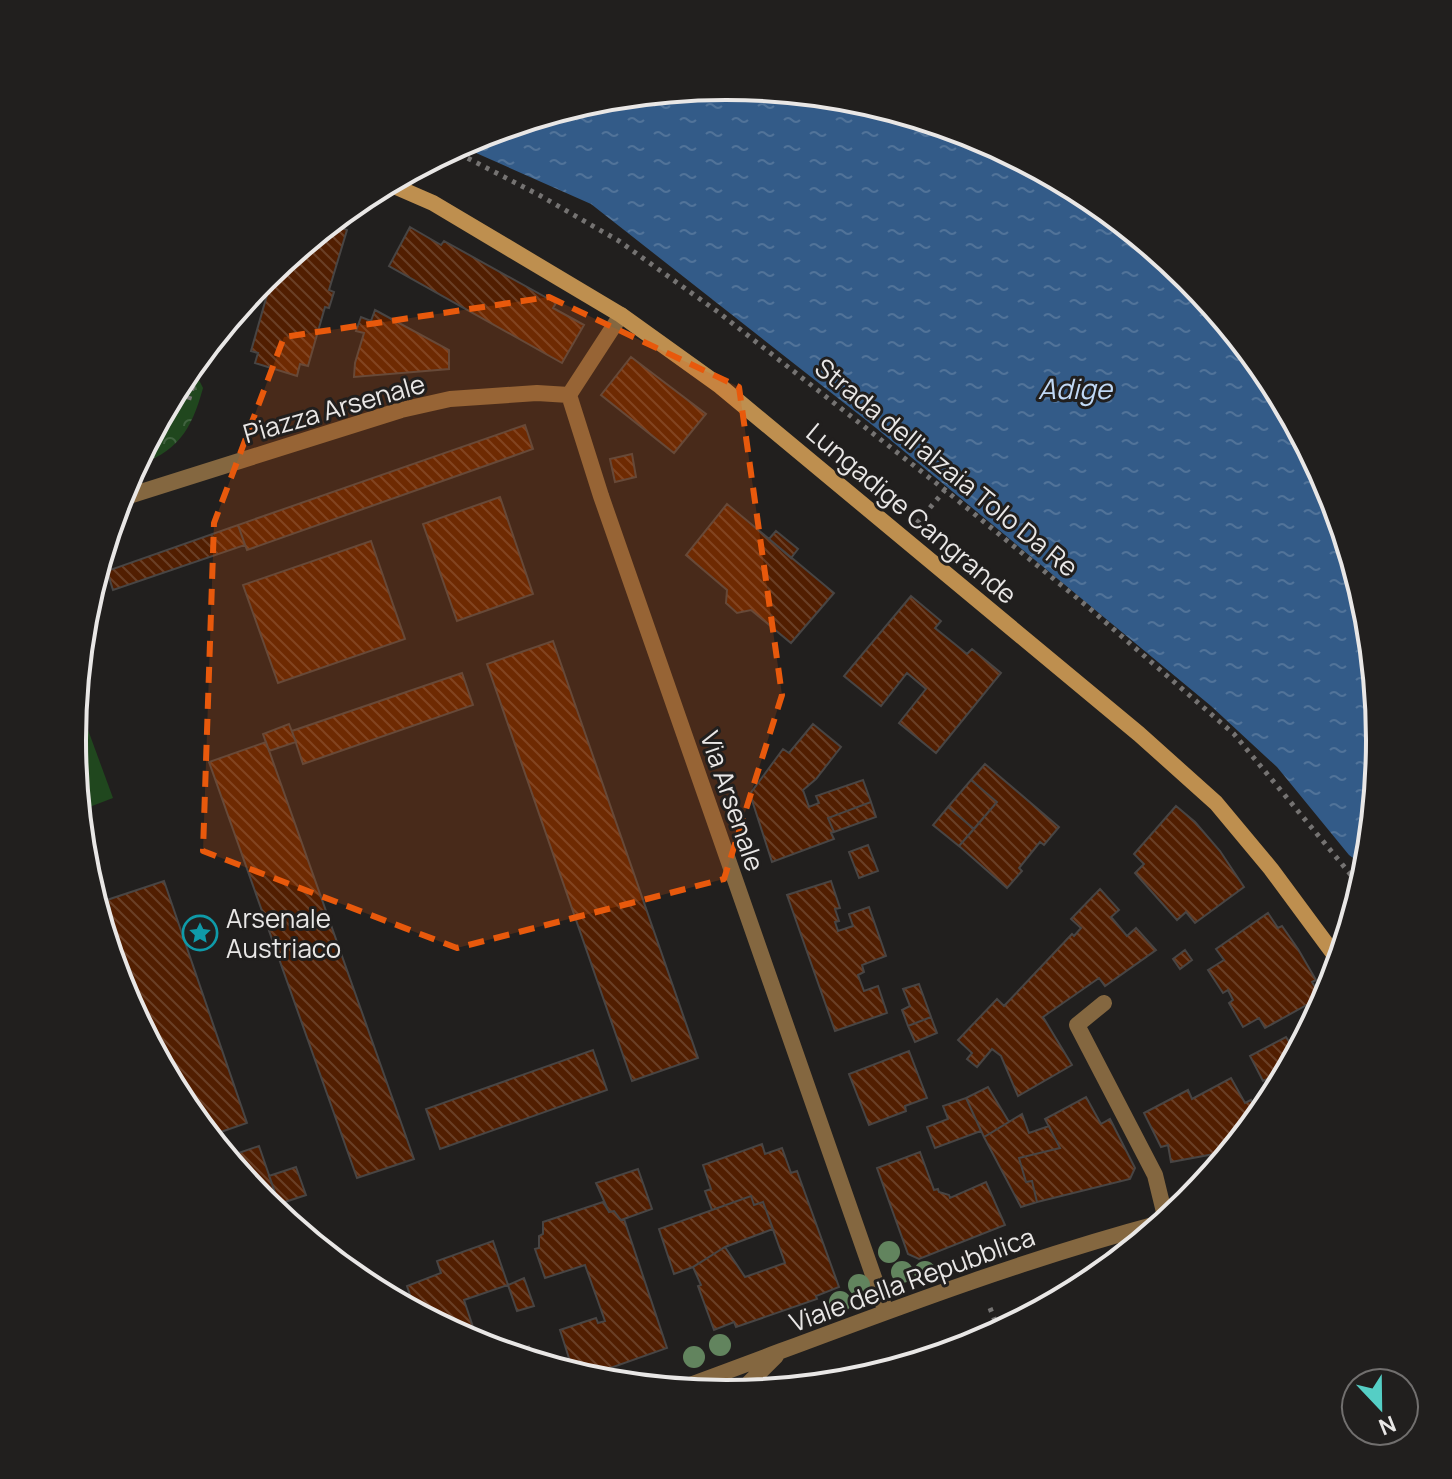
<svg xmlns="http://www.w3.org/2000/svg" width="1452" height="1479" viewBox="0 0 1452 1479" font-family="Manrope,sans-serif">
<defs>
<pattern id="park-crowns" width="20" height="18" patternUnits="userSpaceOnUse" patternTransform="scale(2)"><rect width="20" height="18" fill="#20471e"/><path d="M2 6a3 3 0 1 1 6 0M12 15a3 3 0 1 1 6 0" fill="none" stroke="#40623f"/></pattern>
<pattern id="water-ripples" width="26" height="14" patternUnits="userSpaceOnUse" patternTransform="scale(2)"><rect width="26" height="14" fill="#335b88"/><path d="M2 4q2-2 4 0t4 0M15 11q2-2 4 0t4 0" fill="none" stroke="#517399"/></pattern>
<pattern id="building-back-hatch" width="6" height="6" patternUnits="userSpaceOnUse" patternTransform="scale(2)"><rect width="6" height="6" fill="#511e01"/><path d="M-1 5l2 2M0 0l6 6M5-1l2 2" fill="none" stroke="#6a3f26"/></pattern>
</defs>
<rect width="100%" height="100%" fill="#211f1e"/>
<path fill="#20471e" d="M 84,719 L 113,798 L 79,811 L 72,739 L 74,723 Z"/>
<path fill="url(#park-crowns)" d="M 208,345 L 198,378 L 203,388 C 191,431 178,452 133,467 L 182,376 Z"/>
<path fill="url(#water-ripples)" d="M 726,86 L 854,98 L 977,135 L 1090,196 L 1189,277 L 1270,377 L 1330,490 L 1368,612 L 1380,740 L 1367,868 L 1349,855 L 1277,767 L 1211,706 L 876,428 L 591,204 L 458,145 L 476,135 L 599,98 Z"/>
<path fill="url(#building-back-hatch)" stroke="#484544" stroke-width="2" d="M 338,216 L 342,217 L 339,227 L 347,230 L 329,290 L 334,292 L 329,308 L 325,307 L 308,366 L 300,364 L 297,376 L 255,363 L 258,353 L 251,351 L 275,267 Z
M 410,227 L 441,245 L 444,241 L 556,303 L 553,308 L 584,325 L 562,363 L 389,266 Z
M 375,310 L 449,350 L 449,369 L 354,377 L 355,363 L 364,333 L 356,331 L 361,317 L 371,321 Z
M 631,357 L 706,414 L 674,453 L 601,395 Z
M 525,425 L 533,449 L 247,550 L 238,525 Z
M 632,454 L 636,477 L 615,482 L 610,459 Z
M 500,497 L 533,594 L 457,621 L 423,524 Z
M 727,504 L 834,593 L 791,643 L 751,610 L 737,613 L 726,603 L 727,590 L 686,555 Z
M 238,525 L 245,545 L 113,590 L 107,571 Z
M 776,531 L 798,549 L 791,558 L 769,539 Z
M 371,541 L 405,639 L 278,683 L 243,585 Z
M 911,596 L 941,621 L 935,628 L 967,654 L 972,649 L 1001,673 L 936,753 L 899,723 L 926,689 L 907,673 L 881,706 L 844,676 Z
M 553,641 L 698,1058 L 632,1081 L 487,664 Z
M 462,673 L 473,705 L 303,764 L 292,731 Z
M 289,724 L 296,742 L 269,751 L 263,734 Z
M 813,724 L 841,747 L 816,779 L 803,790 L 809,807 L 819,803 L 816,796 L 863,780 L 871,802 L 828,818 L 834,832 L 831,833 L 834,839 L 772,862 L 750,794 L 783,749 L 789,753 Z
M 266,742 L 414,1159 L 357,1178 L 209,762 Z
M 985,764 L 1059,827 L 1044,845 L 1040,842 L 1019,868 L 1022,871 L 1007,888 L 959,846 L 997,802 L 971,780 Z
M 971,780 L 997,802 L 974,829 L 948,807 Z
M 871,802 L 876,817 L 834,832 L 828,818 Z
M 1176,806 L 1195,822 L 1220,851 L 1244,887 L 1195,923 L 1186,912 L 1177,920 L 1135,873 L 1144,864 L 1134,854 Z
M 948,807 L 974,829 L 959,846 L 933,825 Z
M 868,845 L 878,871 L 859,878 L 849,852 Z
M 164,881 L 247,1123 L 209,1136 L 182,1102 L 165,1071 L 129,967 L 116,972 L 99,913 L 110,909 L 107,900 Z
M 831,881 L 840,908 L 835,909 L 839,921 L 835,922 L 838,931 L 853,926 L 849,914 L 869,907 L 886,956 L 862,965 L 864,972 L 858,975 L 864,991 L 878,986 L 887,1013 L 835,1031 L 787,895 Z
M 1100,889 L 1119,910 L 1111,917 L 1127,936 L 1136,928 L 1156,950 L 1105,986 L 1099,978 L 1043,1017 L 1072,1065 L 1018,1096 L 1001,1056 L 992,1049 L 977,1067 L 967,1059 L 972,1053 L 958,1040 L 997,999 L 1004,1006 L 1072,934 L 1074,936 L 1081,928 L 1071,919 Z
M 1268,913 L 1278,928 L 1282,926 L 1298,949 L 1316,980 L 1312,982 L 1321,997 L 1265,1028 L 1259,1018 L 1243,1027 L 1229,1003 L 1233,1000 L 1228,990 L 1223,993 L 1208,970 L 1224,960 L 1216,949 Z
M 1185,950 L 1192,960 L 1180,969 L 1173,959 Z
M 919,984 L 931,1017 L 908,1026 L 902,1010 L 910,1006 L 903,989 Z
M 931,1017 L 937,1033 L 915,1042 L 908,1026 Z
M 1286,1037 L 1295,1051 L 1290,1053 L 1293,1059 L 1288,1069 L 1263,1081 L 1250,1056 Z
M 593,1050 L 607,1090 L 440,1149 L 426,1109 Z
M 909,1051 L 927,1098 L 905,1106 L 906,1111 L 869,1125 L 849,1074 Z
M 1231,1078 L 1245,1103 L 1251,1100 L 1258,1117 L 1230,1151 L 1171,1162 L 1168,1145 L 1161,1147 L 1144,1113 L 1188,1090 L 1192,1099 Z
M 988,1087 L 1009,1122 L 984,1137 L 966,1098 Z
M 1086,1097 L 1101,1124 L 1110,1119 L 1135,1168 L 1130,1179 L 1037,1202 L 1032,1181 L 1026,1182 L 1019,1158 L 1060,1148 L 1045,1119 Z
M 966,1098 L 981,1131 L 935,1148 L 927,1127 L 948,1119 L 943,1106 Z
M 1022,1114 L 1029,1133 L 1049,1126 L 1060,1148 L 1019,1158 L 1026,1182 L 1032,1181 L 1037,1202 L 1021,1207 L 984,1137 Z
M 762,1144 L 765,1154 L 782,1148 L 791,1173 L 797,1171 L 839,1287 L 816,1296 L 817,1299 L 736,1327 L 734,1322 L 714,1330 L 698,1286 L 701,1285 L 693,1267 L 725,1247 L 745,1277 L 785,1263 L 763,1202 L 754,1205 L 751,1196 L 712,1210 L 705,1191 L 711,1189 L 703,1165 Z
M 259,1146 L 279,1204 L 270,1207 L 227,1157 Z
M 920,1152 L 934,1190 L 938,1189 L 939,1192 L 949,1195 L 950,1198 L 986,1182 L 1005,1225 L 919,1259 L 908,1254 L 877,1168 Z
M 296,1167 L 306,1195 L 279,1204 L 269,1176 Z
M 638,1169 L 652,1209 L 621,1220 L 614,1211 L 609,1212 L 596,1183 Z
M 751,1196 L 754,1205 L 763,1202 L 773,1229 L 725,1247 L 693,1267 L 674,1274 L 659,1229 Z
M 603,1202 L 609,1212 L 614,1211 L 621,1220 L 624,1219 L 667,1348 L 585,1377 L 574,1374 L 560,1330 L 596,1318 L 598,1323 L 605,1321 L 585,1265 L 545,1278 L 535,1249 L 539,1248 L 539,1236 L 543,1234 L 543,1222 Z
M 493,1241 L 508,1285 L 464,1300 L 479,1345 L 416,1312 L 407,1286 L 441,1273 L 437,1261 Z
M 524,1278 L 534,1306 L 517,1311 L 508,1285 Z
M 964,1337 L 968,1346 L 869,1376 L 868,1373 Z
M 529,1346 L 535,1362 L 509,1354 Z"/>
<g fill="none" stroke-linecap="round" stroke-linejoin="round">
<path stroke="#757372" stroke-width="5" stroke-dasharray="4 6" stroke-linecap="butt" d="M 450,149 L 539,195 L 619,241 L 718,312 L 945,490 L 1088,607 L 1234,734 L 1361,887
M 171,397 L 188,402 L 204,350
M 917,523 L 945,490
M 990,1308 L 999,1331"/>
<path stroke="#846740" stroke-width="16" d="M 569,395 L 601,496 L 886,1312
M 569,395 L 621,315
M 119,499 L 401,410 L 450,399 L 537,393 L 569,395
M 1104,1003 L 1077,1025 L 1155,1175 L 1166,1220
M 679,1389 C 840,1330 998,1266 1164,1222
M 740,1392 L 776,1356"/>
<path stroke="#be8f4f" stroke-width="16" d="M 387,183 L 433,203 L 621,315 L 720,386 L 1139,734 L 1216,803 L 1271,869 L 1339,961"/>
</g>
<g fill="#62845e">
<circle cx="889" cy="1252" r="11"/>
<circle cx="902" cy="1272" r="11"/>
<circle cx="925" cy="1272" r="11"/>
<circle cx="859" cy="1285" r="11"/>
<circle cx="840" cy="1302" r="11"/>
<circle cx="720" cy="1345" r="11"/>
<circle cx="694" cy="1357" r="11"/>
</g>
<path fill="#e8590c" fill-opacity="0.2" stroke="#e8590c" stroke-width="6" stroke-dasharray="16 10" stroke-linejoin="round" d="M 549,297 L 739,387 L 782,695 L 724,879 L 457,948 L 203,851 L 214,523 L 284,337 Z"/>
<defs>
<g id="sight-ring" transform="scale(1.8)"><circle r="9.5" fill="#211f1e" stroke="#0f9aa8" stroke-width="1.5"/><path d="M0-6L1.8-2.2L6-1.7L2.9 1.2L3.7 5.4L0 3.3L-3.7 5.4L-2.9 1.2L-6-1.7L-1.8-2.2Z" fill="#0f9aa8"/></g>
</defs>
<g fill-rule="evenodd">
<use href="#sight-ring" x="200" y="933"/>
</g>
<g text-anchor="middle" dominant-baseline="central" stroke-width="6" stroke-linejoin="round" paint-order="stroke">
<g font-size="26" fill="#e9e7e6" stroke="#211f1e">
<text transform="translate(334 408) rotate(-16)">Piazza Arsenale</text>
<text transform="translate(947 467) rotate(39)">Strada dell'alzaia Tolo Da Re</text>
<text transform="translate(912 513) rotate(40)">Lungadige Cangrande</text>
<text transform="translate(733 801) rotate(71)">Via Arsenale</text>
<text transform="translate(912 1279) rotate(-20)">Viale della Repubblica</text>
</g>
<g font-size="26" fill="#e9e7e6" stroke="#211f1e" text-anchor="start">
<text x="226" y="918">Arsenale<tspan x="226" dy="30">Austriaco</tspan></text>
</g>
<g font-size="28" font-style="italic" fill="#c1d9f5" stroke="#211f1e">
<text x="1075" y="388">Adige</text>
</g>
</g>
<path d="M0 0H1452V1479H0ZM86 740a640 640 0 1 1 1280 0a640 640 0 1 1-1280 0Z" fill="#211f1e" fill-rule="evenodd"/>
<path fill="none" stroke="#e9e7e6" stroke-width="4" d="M86 740a640 640 0 1 1 1280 0a640 640 0 1 1-1280 0Z"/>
<g transform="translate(1380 1407) rotate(158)"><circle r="38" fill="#211f1e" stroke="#716f6e" stroke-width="2"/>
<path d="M0-6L14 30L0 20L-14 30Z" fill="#55cec5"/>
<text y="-12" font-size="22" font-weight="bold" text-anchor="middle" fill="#e9e7e6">N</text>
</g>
</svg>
